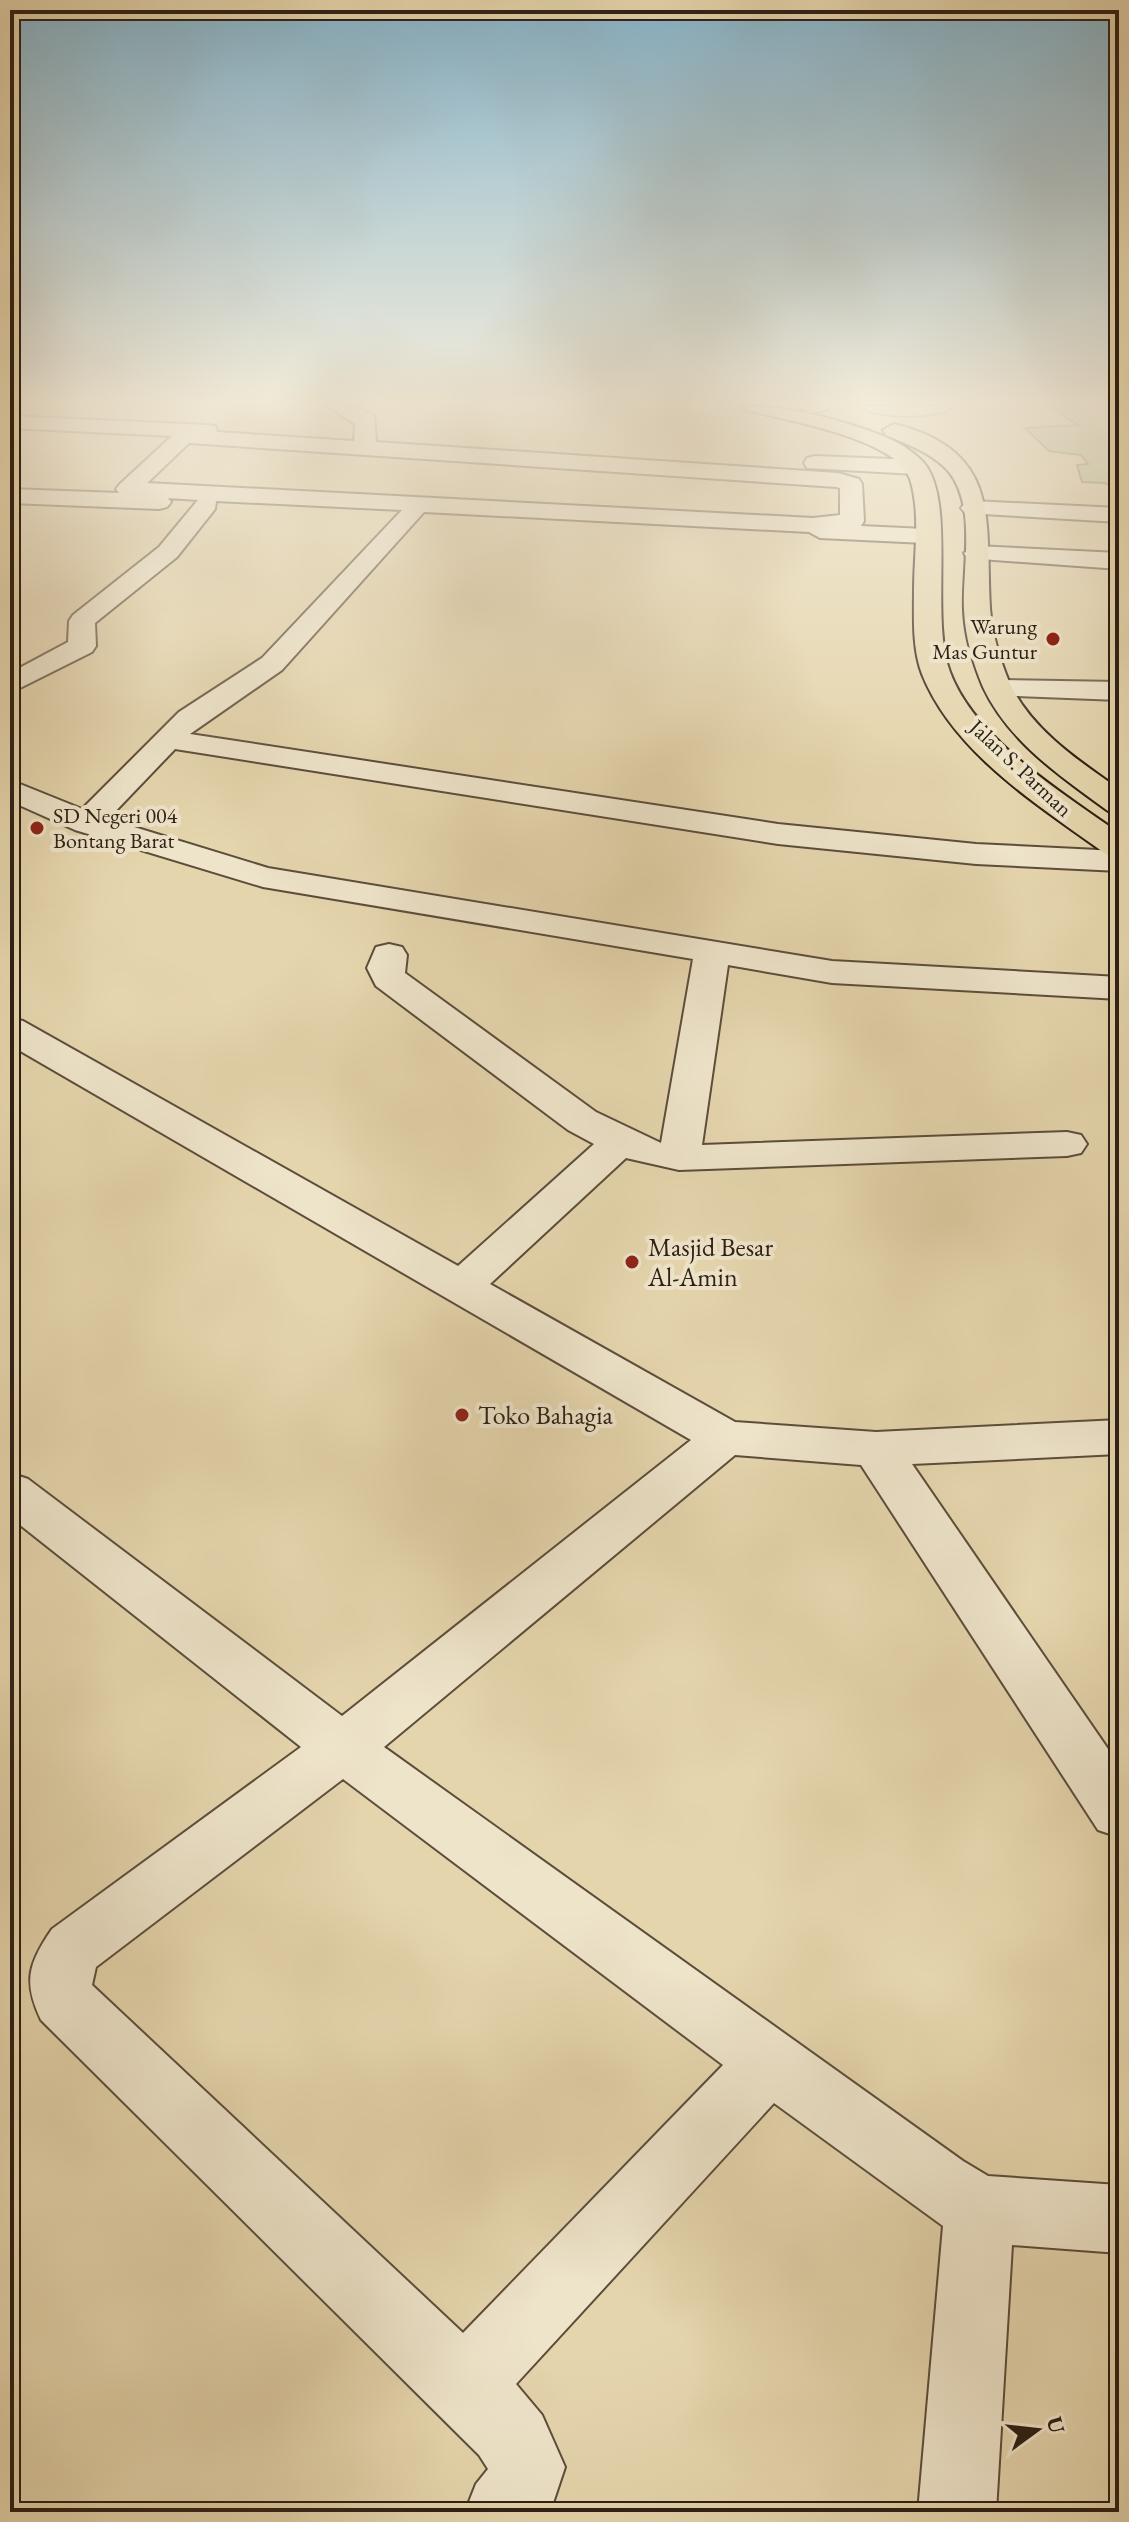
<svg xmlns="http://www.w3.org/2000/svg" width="1129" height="2522" viewBox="0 0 1129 2522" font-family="'EB Garamond',serif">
<rect width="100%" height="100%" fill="#e5d5ad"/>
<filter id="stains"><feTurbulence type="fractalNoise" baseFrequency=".0025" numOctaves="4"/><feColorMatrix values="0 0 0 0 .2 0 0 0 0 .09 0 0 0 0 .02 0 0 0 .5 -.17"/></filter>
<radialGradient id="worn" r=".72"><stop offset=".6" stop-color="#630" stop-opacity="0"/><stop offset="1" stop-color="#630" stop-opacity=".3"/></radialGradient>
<path fill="#adbe8f" stroke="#6e6f52" stroke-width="2" d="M 1046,406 L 1119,406 L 1119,489 L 1105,483 L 1082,482 L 1077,465 L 1088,464 L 1081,455 L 1049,451 L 1025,428 L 1079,425 Z"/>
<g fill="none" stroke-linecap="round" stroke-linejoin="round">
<g stroke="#5c4d3b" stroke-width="4">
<path id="minor" d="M 328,406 L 354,406 L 374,416 L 376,442 L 838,473 L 859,479 L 862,484 L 864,521 L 861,526 L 925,529 L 937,536 L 925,543 L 820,538 L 809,532 L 424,512 L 282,670 L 190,734 L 778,824 L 976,844 L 1119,851 L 1119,871 L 976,864 L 778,844 L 175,749 L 108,819 L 268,868 L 832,961 L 1119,977 L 1119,999 L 832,983 L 728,965 L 702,1145 L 1067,1132 L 1081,1135 L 1087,1144 L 1081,1153 L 1067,1156 L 679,1170 L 626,1158 L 490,1284 L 735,1422 L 876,1432 L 1119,1420 L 1119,1454 L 912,1464 L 1119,1765 L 1119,1837 L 1098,1830 L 861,1465 L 735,1455 L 384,1747 L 963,2161 L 988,2176 L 1119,2185 L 1119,2253 L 1012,2245 L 996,2512 L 918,2512 L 943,2226 L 774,2103 L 516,2384 L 542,2415 L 565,2467 L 550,2512 L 465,2512 L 476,2484 L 488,2469 L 479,2455 L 41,2020 C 23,1982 28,1964 52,1929 L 301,1747 L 10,1517 L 10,1473 L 28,1479 L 342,1716 L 691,1440 L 10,1045 L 10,1018 L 23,1021 L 458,1266 L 594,1144 L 568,1130 L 376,986 L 367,968 L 376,947 L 389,944 L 402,947 L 407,955 L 405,973 L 596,1112 L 661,1143 L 693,959 L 263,887 L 75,830 L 10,801 L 10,780 L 82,809 L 179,712 L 262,658 L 402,510 L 216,501 L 215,509 L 177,557 L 95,623 L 96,646 L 92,652 L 10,693 L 10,673 L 68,642 L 69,621 L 73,615 L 159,547 L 198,500 L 168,498 L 171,502 L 167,507 L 159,509 L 10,503 L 10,489 L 119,493 L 116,489 L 120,484 L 172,436 L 10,428 L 10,416 L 207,425 L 215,426 L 217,432 L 354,441 L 355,424 ZM 189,443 L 836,487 L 840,488 L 840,515 L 813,518 L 147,483 ZM 343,1779 L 723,2065 L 463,2333 L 92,1985 L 96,1967 Z
M 830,406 L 827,410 L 810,413 L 800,407 Z
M 861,406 L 953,406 C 942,419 873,419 861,406 Z
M 815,456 L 916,460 L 927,467 L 916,474 L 807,468 L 804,463 L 807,458 Z
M 973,501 L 1119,508 L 1119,522 L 965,513 L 961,508 L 965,503 Z
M 976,546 L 1119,553 L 1119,569 L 967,558 L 964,553 Z
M 999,680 L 1119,682 L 1119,700 L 989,695 L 985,689 L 989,683 Z"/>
</g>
<g stroke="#2e2015" stroke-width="4">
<path id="major" d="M 743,406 C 786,406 825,416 867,430 C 887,437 909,446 924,463 C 957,502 929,618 950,672 C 975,739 1062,793 1119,833 L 1119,858 L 1107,855 C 1041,807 954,754 922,674 C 912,648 914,616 914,589 C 914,554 921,514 910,479 C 896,438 784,420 746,410 Z
M 894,424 C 1003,451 985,521 990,608 C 992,634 1000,660 1010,684 C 1032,730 1079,761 1119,789 L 1119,813 L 1108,811 C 1061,777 1008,741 983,687 C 973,663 965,637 964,610 C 962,569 977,507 949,472 C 934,454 907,444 886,435 L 883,430 Z"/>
</g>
<use href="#minor" fill="#eee4ca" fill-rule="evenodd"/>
<use href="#major" fill="#e5d5ad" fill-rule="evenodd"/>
</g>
<linearGradient id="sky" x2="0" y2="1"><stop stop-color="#87b6ce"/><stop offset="0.53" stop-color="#f3ecda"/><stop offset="1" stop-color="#f3ecda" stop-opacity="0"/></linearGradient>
<rect width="1129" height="759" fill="url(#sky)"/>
<g fill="#8f2418" stroke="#eee4ca" stroke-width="3">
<circle cx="1053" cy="639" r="8"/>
<circle cx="37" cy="828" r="8"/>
<circle cx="632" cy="1262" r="8"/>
<circle cx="462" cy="1415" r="8"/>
</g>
<g text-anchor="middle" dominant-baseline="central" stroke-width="8" stroke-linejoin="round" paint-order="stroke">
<g font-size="22" fill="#2e2015" stroke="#eee4ca" text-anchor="end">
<text x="1037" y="626">Warung<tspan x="1037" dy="25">Mas Guntur</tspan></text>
<text x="53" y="815" text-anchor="start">SD Negeri 004<tspan x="53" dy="25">Bontang Barat</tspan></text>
</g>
<g font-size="22" fill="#2e2015" stroke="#eee4ca">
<text transform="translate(1021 768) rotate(43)">Jalan S. Parman</text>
</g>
<g font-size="26" fill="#2e2015" stroke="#eee4ca" text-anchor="start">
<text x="648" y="1247">Masjid Besar<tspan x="648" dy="30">Al-Amin</tspan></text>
<text x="478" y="1415">Toko Bahagia</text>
</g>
</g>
<rect width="1129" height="2522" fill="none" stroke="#e5d5ad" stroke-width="40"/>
<rect x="12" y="12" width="1105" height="2498" fill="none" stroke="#2e2015" stroke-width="4"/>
<rect x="20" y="20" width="1089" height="2482" fill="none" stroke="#2e2015" stroke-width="2"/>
<g transform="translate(1037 2430) rotate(75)" stroke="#eee4ca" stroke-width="6" paint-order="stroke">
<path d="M0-6L14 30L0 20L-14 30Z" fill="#2e2015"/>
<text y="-12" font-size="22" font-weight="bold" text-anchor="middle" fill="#2e2015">U</text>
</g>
<rect width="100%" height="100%" filter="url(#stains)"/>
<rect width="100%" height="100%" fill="url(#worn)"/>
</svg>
